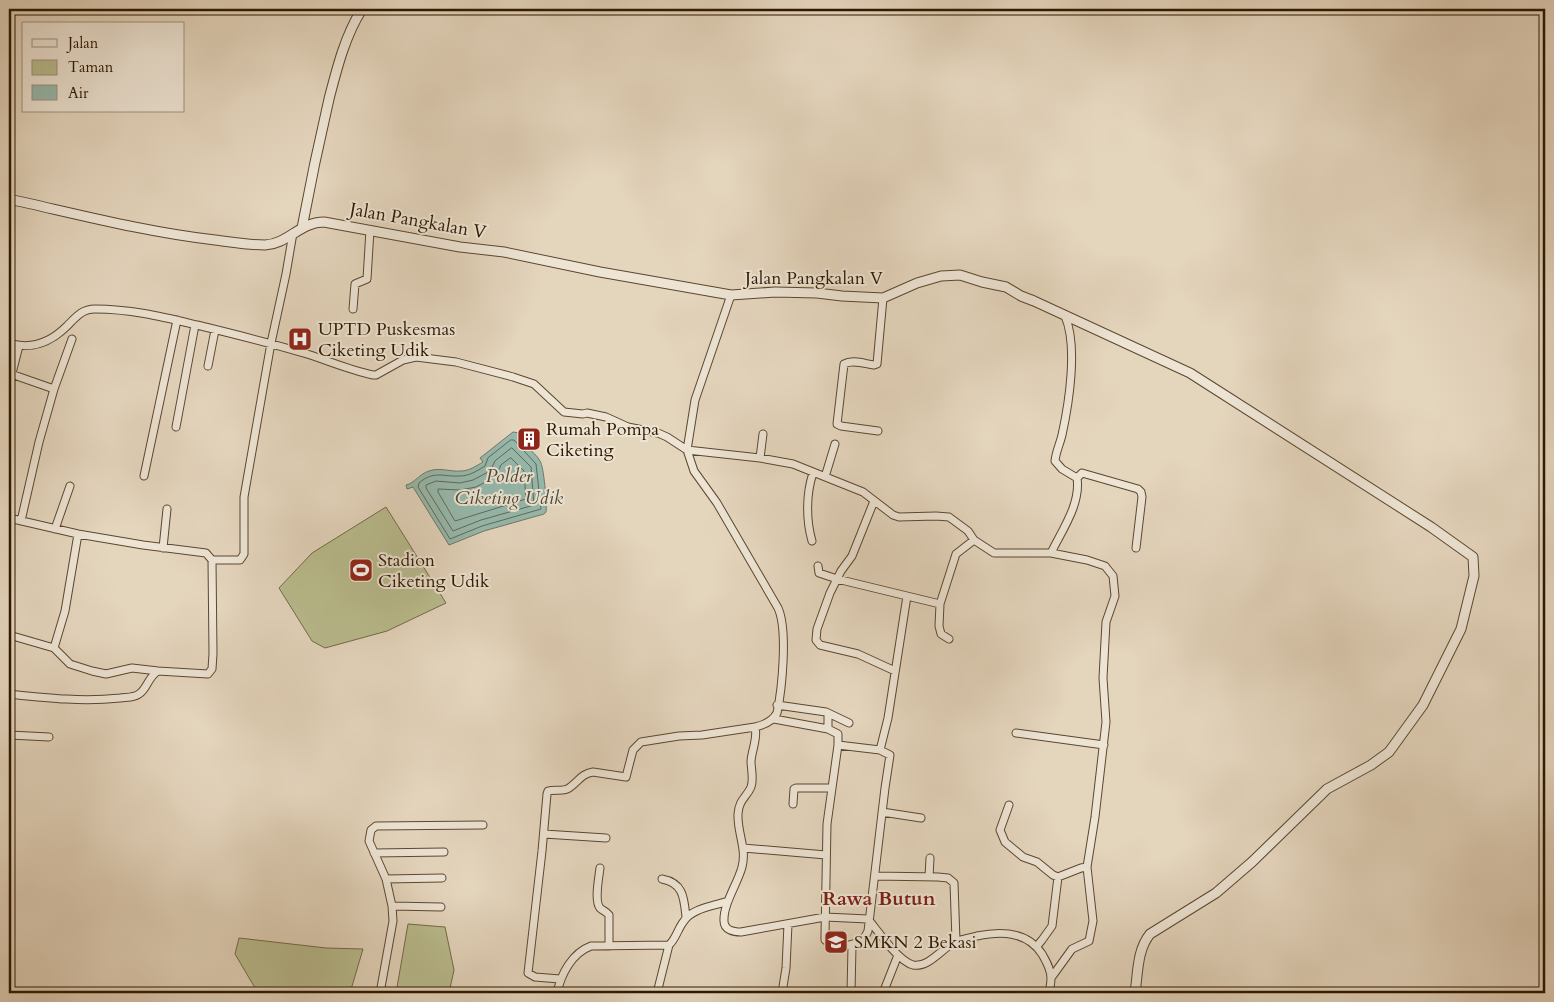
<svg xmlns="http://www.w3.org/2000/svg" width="1554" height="1002" viewBox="0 0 1554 1002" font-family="Cardo,serif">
<rect width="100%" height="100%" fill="#e4d5bd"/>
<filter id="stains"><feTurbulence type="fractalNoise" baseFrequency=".004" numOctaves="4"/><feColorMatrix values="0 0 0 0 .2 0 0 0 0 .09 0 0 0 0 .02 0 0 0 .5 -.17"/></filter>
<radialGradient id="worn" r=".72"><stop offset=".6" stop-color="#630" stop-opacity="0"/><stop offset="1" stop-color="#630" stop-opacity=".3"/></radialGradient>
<path fill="#b9bc8e" stroke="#736a47" d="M 386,507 L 446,603 L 387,631 L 325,648 L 312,641 L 279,588 L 312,553 Z
M 408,924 L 445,927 L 454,970 L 449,993 L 396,993 Z
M 239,938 L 326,948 L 363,949 L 350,993 L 258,993 L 235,954 Z"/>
<path fill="#96b9ad" stroke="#6c7968" d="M 513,432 L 519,433 C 521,446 534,450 540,461 C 544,467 547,504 546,512 L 544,514 L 484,531 L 449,545 L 413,487 L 407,489 L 406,485 C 415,483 419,474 429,471 C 440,467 450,472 461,471 C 469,471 476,466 483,462 L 480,458 Z"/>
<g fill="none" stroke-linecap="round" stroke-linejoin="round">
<path stroke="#626856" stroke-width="1" d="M 511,440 L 514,440 L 536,464 L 541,509 L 482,526 L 450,539 L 418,487 L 419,483 C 434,470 443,477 460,476 C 469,476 477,471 485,466 L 488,458 Z
M 512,448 L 531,467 L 534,505 L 481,520 L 453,531 L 426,488 L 426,485 L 436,481 L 460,483 L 473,480 L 490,471 L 495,461 Z
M 511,458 L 524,471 L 526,499 L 455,521 L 438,492 L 438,489 L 460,490 L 476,487 L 495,477 L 501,465 Z"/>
<g stroke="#5b472f" stroke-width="9">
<path id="minor" d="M 731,295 L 695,400 L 687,450 L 694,471 L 717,503 L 778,608 C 788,630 782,689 777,713 C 772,722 764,725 755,727 C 758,738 752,749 751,761 C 751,769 754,779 751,787 C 747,797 739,799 738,814 C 737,832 747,849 742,867 C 738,883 723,904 724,921 C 724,930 734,932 741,932 L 825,917 L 868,919 C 878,931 898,961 913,965 C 929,968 942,948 955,942 C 961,939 970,938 977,936 C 1001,931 1027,931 1042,954 C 1046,961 1051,969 1051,978 C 1051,983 1050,988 1049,993
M 353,309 L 355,284 L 367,279 L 370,230
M 9,343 C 31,350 51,342 67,326 C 76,317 82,309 95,309 C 131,309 163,317 197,325 C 234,334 271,343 307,354 C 329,361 350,370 373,375 L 376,375 L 403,360 L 416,357 L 456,362 L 513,377 L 534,384 L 564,412 L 583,414 L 587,413 L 606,417 L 628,427 L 658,433 L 667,437 L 687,450 L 760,458 L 793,464 L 863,492 L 893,515 L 899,517 L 936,516 L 949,517 L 968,531 L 974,540 L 994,553 L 1051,553 L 1087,560 L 1105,566 L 1113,576 L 1115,596 L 1106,622 L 1103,678 L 1106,722 L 1095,817 L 1087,867 L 1093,921 L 1089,941 L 1072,949 L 1051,978
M 208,366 L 215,330
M 11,374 L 54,389 L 39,442 L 21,521
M 9,385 L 19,346
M 54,389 L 72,339
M 176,427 L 195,325
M 878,431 L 841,426 L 837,424 L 844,364 C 853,359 865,364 874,365 L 877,364 L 883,298
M 760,458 L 763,434
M 144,476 L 177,320
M 825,477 L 835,444
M 1077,478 L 1082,473 L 1138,489 L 1141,492 L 1142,497 L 1136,548
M 874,501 L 852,556 L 841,571 L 830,593 L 817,629 L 816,640 L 820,645 L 858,654 L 895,671
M 9,518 L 78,534 L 143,545 L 206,553 L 212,560 L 240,560 L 244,554 L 244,497 L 271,343 L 286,274 L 293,233
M 55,529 L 70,486
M 812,541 C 806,520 806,494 813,473
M 163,548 L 167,509
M 1051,553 C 1062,530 1081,504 1077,478 L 1062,469 L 1055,461 C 1056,451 1060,444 1062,435 C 1069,403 1078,346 1065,316
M 818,566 L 819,573 L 837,579 L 907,596 L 888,718 L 880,750
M 907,596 L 940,604
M 9,635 L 54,648 L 70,664 L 92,671 L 106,674 L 132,668 L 158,671
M 949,639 L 941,634 L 939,626 L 940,604 L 956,554 L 974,540
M 54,648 L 65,611 L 78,534
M 9,694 C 47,698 82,702 120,698 C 126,697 134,698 139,694 C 147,689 148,677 158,671 L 208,674 L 212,669 L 213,654 L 212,560
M 777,705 L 826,712 L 849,723
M 828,713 L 828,729
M 774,719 L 828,729 L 838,734 L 838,745 L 880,750 L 890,755 L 885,788 L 868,931 C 862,947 836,950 825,940 L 825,936 L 827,824 L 838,745
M 1016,733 L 1104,745
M 9,735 L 49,737
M 793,804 L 794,789 L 796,788 L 832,788
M 1009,805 L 1000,830 L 1005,842 L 1023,857 L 1037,862 L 1053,875 L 1058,877
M 882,812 L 921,818
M 544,834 L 606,838
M 743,848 L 826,855
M 374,853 L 444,852
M 600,868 C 599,877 594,901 600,908 C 603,911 606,911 609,915 L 609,946
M 875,876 L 938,877 L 948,878 L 954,883 L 956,941
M 929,877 L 930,858
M 386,879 L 442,878
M 662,879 C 684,883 684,899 686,917
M 392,906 L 441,907
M 1037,946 L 1042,940 L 1052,926 L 1058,877 L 1081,868 L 1087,867
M 560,979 L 535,977 L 528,973 L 542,851 L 547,794 L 548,791 C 555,789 564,792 569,788 C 579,781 581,774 593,772 L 626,777 L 633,750 L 641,742 L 679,736 L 702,735 L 755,727
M 380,993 L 393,921 L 392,906 L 386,879 L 369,841 L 371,830 L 376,826 L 483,825
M 557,993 C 561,974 572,953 591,946 L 669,945 C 676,939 678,928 684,921 C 692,908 715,906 728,901
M 657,993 L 669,945
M 782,993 L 786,968 L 788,924
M 851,993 L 852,946
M 883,993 L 898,955"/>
</g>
<g stroke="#5b472f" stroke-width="11">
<path id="tertiary" d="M 9,199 C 77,214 145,232 215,240 C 232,242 248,245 265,245 C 288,244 300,222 324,222 L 460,247 L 504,252 L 600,272 L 731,295 L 775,292 L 817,293 L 842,296 L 883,298 L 917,283 L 941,276 L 960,275 L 982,282 L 1006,287 L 1021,296 L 1034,301 L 1190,373 L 1431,527 L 1473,557 L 1474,576 L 1461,629 L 1423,705 L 1389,752 L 1371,765 L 1327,789 L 1252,862 L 1216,893 L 1150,934 C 1137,950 1138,973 1135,993
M 302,228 C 310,185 319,142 329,99 C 337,68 345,36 362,9"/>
</g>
<use href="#minor" stroke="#ede4d4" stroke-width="7"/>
<use href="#tertiary" stroke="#ede4d4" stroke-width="9"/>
</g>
<defs>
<g id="hospital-square" transform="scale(1.25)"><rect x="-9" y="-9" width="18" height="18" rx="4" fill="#8f2418" stroke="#ede4d4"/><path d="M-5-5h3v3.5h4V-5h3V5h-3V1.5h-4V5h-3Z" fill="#fff"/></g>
<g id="building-square" transform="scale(1.25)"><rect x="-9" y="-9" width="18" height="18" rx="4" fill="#8f2418" stroke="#ede4d4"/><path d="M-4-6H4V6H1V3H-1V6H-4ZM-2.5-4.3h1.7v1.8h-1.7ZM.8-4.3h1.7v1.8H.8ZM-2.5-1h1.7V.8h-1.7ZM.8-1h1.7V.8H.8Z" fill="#fff"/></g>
<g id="stadium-square" transform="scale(1.25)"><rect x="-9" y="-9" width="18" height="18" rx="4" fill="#8f2418" stroke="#ede4d4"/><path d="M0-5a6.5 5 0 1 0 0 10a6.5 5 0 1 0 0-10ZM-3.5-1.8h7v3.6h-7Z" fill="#fff"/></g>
<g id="school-square" transform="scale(1.25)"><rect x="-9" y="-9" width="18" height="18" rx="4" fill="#8f2418" stroke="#ede4d4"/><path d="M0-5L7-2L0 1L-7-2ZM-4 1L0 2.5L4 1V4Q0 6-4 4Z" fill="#fff"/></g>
</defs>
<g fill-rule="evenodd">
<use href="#hospital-square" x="300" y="339"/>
<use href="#building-square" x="529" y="439"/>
<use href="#stadium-square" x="361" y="570"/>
<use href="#school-square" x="836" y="942"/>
</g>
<g text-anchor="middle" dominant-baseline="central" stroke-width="4" stroke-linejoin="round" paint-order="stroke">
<g font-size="18" fill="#2d1800" stroke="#ede4d4">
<text transform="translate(418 221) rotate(10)">Jalan Pangkalan V</text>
<text x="814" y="278">Jalan Pangkalan V</text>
</g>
<g font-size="18" fill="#2d1800" stroke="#ede4d4" text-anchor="start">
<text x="318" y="329">UPTD Puskesmas<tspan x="318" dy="21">Ciketing Udik</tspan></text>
<text x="546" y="429">Rumah Pompa<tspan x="546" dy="21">Ciketing</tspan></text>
<text x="378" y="560">Stadion<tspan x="378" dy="21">Ciketing Udik</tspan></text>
<text x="854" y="942">SMKN 2 Bekasi</text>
</g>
<g font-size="19" font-style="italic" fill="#4c4834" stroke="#ede4d4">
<text x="509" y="476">Polder<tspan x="509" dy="22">Ciketing Udik</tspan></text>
</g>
<g font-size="20" font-weight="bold" fill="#7a1f14" stroke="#ede4d4">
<text x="879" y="898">Rawa Butun</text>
</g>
</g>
<rect width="1554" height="1002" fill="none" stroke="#e4d5bd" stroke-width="30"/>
<rect x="10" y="10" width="1534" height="982" fill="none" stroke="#2d1800" stroke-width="2.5"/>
<rect x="15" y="15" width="1524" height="972" fill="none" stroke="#2d1800"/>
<rect x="22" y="22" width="162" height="90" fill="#ede4d4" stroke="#a0927f"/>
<rect x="32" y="39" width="25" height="8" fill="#ede4d4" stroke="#a0927f"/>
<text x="68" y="48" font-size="15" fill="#2d1800">Jalan</text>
<rect x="32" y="60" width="25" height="15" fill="#b9bc8e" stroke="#a0927f"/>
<text x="68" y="72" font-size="15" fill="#2d1800">Taman</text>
<rect x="32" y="85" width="25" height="15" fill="#96b9ad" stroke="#a0927f"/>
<text x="68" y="98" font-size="15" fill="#2d1800">Air</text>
<rect width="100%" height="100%" filter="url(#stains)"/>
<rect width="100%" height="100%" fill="url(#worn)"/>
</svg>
